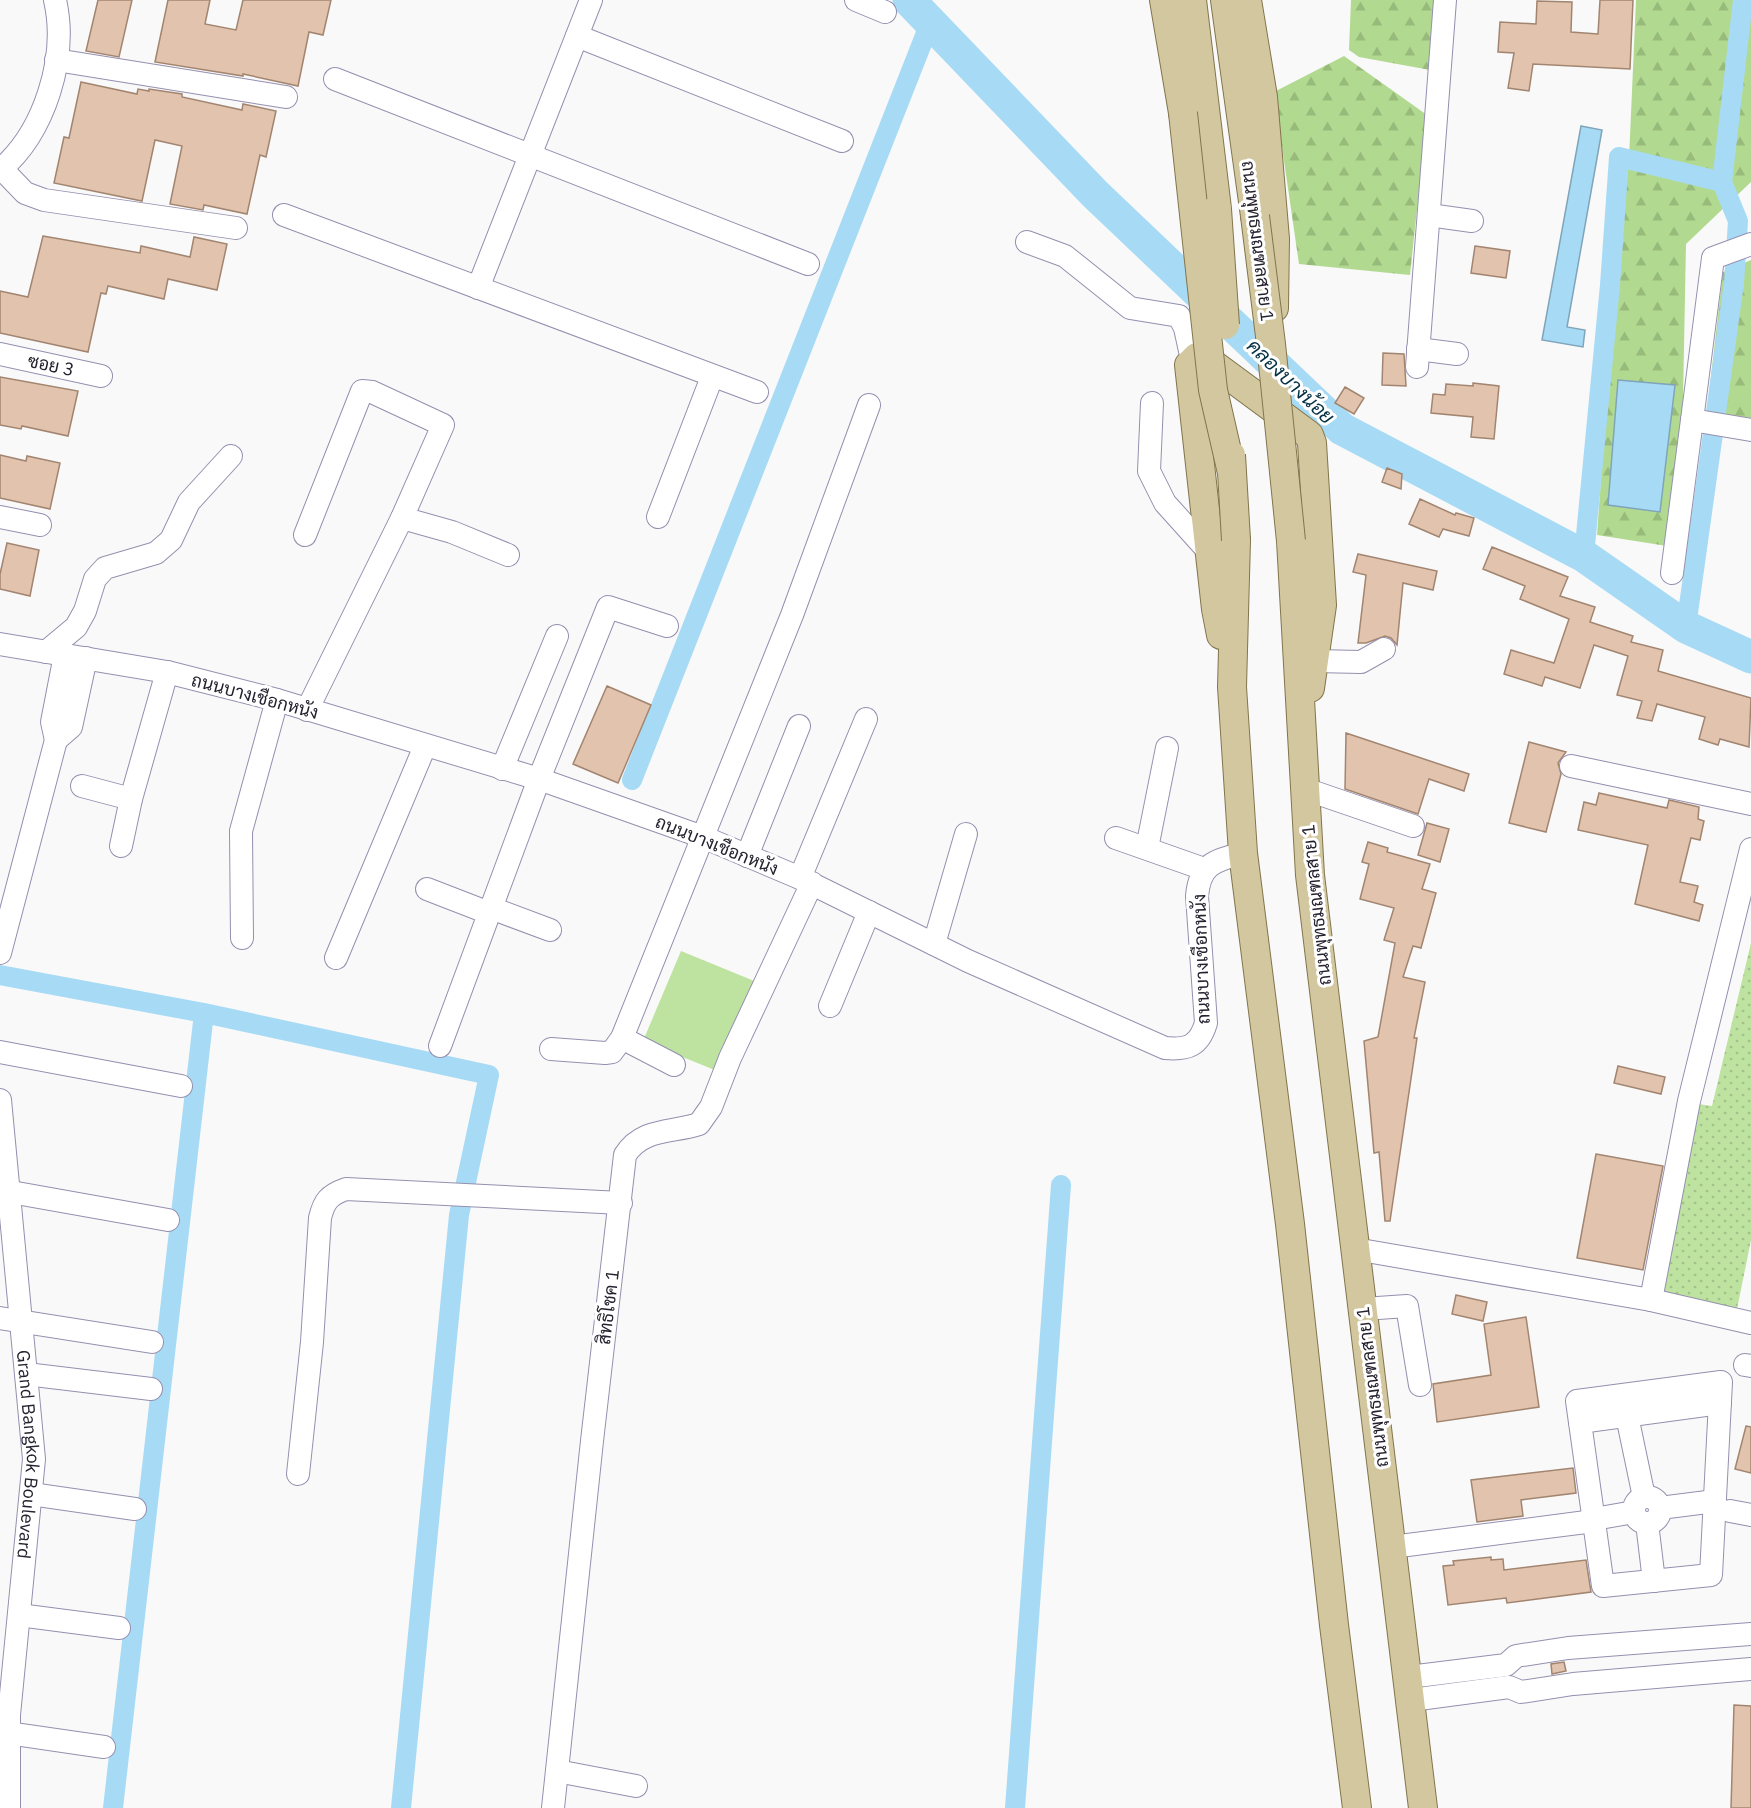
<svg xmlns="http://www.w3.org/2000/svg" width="1751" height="1808" viewBox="0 0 1751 1808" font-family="'IBM Plex Sans',Sarabun,sans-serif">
<defs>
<pattern id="grass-dots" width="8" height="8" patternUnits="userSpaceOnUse" patternTransform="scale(1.5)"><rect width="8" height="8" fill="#bee3a0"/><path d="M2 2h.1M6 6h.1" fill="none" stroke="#a3c28a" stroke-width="1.8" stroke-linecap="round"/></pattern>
<pattern id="forest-firs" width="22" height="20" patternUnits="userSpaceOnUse" patternTransform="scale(1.5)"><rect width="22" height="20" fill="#b1da90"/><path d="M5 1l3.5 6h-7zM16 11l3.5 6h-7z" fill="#98bb7c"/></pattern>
</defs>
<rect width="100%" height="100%" fill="#f9f9f9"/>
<path fill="url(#grass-dots)" d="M 1751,943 L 1751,1240 L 1737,1309 L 1664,1294 L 1698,1104 L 1712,1106 Z"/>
<path fill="url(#forest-firs)" d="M 1351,0 L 1437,0 L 1430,70 L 1359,57 L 1349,50 Z
M 1636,0 L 1751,0 L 1751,182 L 1686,244 L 1683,400 L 1667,546 L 1597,535 L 1613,308 L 1629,159 Z
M 1344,56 L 1427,115 L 1410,275 L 1299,264 L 1274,92 Z
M 1751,260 L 1751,418 L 1707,411 L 1723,272 Z"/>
<path fill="#bee3a0" d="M 681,951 L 764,985 L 727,1075 L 643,1041 Z"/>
<path fill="#a7dbf5" stroke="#80a4ba" stroke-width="1.5" d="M 1581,126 L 1602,130 L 1567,327 L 1585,330 L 1583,347 L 1542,340 Z
M 1618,380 L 1675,385 L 1660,512 L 1608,505 Z"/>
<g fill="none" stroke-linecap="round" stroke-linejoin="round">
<path stroke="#a7dbf5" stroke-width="20" d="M 1584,556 L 1610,285 L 1619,157 L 1722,182 L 1743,0
M 1686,627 L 1734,283 L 1738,221 L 1722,182
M 632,780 L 930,23
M 0,975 L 204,1013 L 489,1075 L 459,1215 L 401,1808
M 113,1808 L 204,1013
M 1015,1808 L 1061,1185"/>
<path stroke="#a7dbf5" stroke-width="33" d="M 909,0 L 1095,194 L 1342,429 L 1584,556 L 1686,627 L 1751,657"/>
</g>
<path fill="#e2c3ad" stroke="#a28570" stroke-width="1.5" d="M 98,0 L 132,0 L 119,57 L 86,51 Z
M 168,0 L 210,0 L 205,24 L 236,30 L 243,0 L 331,0 L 323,35 L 309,32 L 298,86 L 243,74 L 243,76 L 155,62 Z
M 1600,0 L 1633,0 L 1630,69 L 1533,64 L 1529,91 L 1508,88 L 1514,53 L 1498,52 L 1500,22 L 1536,24 L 1537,1 L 1572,2 L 1571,32 L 1598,34 Z
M 81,82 L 137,94 L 138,89 L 149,91 L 149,89 L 182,94 L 182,97 L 242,110 L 243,104 L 276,111 L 266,157 L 260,155 L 247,214 L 204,205 L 203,210 L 170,204 L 182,146 L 155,140 L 142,201 L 54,183 L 64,137 L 69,138 Z
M 43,236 L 140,253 L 141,246 L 190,257 L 194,237 L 227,244 L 217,290 L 168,279 L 164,299 L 108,286 L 106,294 L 101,293 L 88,352 L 0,333 L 0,291 L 28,297 Z
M 1475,246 L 1510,251 L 1506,278 L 1471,273 Z
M 1383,353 L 1404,354 L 1406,386 L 1382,385 Z
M 0,377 L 78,391 L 68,436 L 22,426 L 21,429 L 0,425 Z
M 1473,383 L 1499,386 L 1494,439 L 1471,437 L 1473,417 L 1431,413 L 1433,394 L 1445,395 L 1446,384 L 1473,386 Z
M 1345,387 L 1364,398 L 1354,414 L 1335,403 Z
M 0,455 L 26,461 L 27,456 L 60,463 L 50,509 L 0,498 Z
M 1387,468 L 1402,474 L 1401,489 L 1382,482 Z
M 1420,499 L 1455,515 L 1456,513 L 1474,518 L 1469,536 L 1443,529 L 1439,537 L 1409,524 Z
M 7,543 L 39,550 L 30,596 L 0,589 L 0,574 Z
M 1492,547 L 1568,577 L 1560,596 L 1595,607 L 1590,622 L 1633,636 L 1631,642 L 1663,650 L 1658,671 L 1751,698 L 1749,747 L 1720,739 L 1718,745 L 1699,739 L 1705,717 L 1657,704 L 1652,721 L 1637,718 L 1642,701 L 1617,695 L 1628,656 L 1594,645 L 1580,688 L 1545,677 L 1542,686 L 1504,674 L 1511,650 L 1554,663 L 1569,619 L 1520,599 L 1525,586 L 1483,569 Z
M 1358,554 L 1437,571 L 1433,590 L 1403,583 L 1397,645 L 1391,638 L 1385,636 L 1366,643 L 1358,643 L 1366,575 L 1353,572 Z
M 607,686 L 651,705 L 618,783 L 573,764 Z
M 1346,733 L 1469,774 L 1464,791 L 1429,779 L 1418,814 L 1345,789 Z
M 1529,742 L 1566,752 L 1558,763 L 1561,774 L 1546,832 L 1509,823 Z
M 1599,793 L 1667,808 L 1669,800 L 1699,807 L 1698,819 L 1704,821 L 1700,840 L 1691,838 L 1680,882 L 1698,886 L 1694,902 L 1703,905 L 1699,921 L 1635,904 L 1648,845 L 1578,830 L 1584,802 L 1596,805 Z
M 1427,823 L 1449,829 L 1440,862 L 1418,855 Z
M 1368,842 L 1388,848 L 1387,852 L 1430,864 L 1422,889 L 1436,893 L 1421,948 L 1413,946 L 1403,977 L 1425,982 L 1414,1038 L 1417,1038 L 1390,1221 L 1385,1221 L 1379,1152 L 1374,1153 L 1364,1041 L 1378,1037 L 1395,943 L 1384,940 L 1394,908 L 1360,899 L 1369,864 L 1362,862 Z
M 1618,1066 L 1665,1077 L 1661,1094 L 1614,1083 Z
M 1596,1154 L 1663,1166 L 1643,1270 L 1577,1258 Z
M 1456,1295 L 1487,1302 L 1483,1321 L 1452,1314 Z
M 1526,1317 L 1539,1407 L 1437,1422 L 1433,1384 L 1491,1375 L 1484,1324 Z
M 1746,1426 L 1751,1427 L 1751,1473 L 1735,1469 Z
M 1573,1468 L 1576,1493 L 1521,1500 L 1523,1516 L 1477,1522 L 1471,1480 Z
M 1491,1557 L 1491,1560 L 1503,1559 L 1504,1570 L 1586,1560 L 1591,1592 L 1507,1603 L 1506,1598 L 1448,1605 L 1443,1566 L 1454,1565 L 1453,1561 Z
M 1564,1662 L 1566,1671 L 1552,1674 L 1551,1664 Z
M 1734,1705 L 1751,1706 L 1751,1808 L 1731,1808 Z"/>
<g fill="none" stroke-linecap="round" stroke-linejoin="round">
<g stroke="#958faf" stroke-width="24">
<g id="minor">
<path d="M 856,0 L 885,12"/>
<path d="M 577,36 L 842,141"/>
<path d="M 56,60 L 286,97"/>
<path d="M 335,79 L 808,264"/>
<path d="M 2,169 L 25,193 L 44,200 L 236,228"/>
<path d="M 0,170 C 45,132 68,57 55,0"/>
<path d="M 284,215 L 757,392"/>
<path d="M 1429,215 L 1472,221"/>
<path d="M 1027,242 L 1065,256 L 1130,308 L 1179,316 L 1185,328 L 1192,360"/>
<path d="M 1751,244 L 1713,258 L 1692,420 L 1751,430"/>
<path d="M 478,288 L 591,0"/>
<path d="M 1418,349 L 1457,354"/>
<path d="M 0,354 L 101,376"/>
<path d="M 1417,367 L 1445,0"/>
<path d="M 1152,403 L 1149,471 L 1165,503 L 1209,552"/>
<path d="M 0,517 L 40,525"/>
<path d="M 658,517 L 712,377"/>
<path d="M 402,518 L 452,532 L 508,555"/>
<path d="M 305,535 L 362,391 L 372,392 L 443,425 L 402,518 L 307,710"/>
<path d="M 1672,573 L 1692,420"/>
<path d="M 0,644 L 167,672 L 277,700 L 539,779 L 703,837 L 800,878 L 968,961 L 1165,1048 C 1188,1050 1199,1046 1206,1023 L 1197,896 C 1200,863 1215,861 1243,853"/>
<path d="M 46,652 L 76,627 L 85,611 L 95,579 L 105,568 L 156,553 L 171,540 L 189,502 L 231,456"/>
<path d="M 65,655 L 52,722 L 56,740 L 71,727 L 86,658"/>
<path d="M 1315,661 L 1361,662 L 1384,649"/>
<path d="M 1571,766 L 1751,804"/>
<path d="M 502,769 L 557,636"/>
<path d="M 82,786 L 131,799 L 167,672"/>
<path d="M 1305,789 L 1413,826"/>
<path d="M 1116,838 L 1204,869"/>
<path d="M 121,846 L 131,799"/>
<path d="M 1147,848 L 1167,748"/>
<path d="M 747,856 L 799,726"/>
<path d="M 800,878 L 866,719"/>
<path d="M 427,889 L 489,913"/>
<path d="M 491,908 L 550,930"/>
<path d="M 242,938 L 241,831 L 277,700"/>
<path d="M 934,944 L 966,834"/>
<path d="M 0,953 L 56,740"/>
<path d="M 336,958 L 425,746"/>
<path d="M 830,1006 L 869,912"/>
<path d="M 622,1038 L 792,615 L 869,405"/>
<path d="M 440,1046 L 539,779 L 608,607 L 667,626"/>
<path d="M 551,1049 L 605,1053 L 612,1052 L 622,1038 L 674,1065"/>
<path d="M 0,1052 L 181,1086"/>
<path id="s1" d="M 0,1100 L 34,1459 L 9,1715 L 9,1808"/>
<path d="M 0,1190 L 168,1220"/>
<path d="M 1355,1249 L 1651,1300 L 1751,1323"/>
<path d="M 1651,1300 L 1689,1101 L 1751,849"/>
<path d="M 1363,1309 L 1407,1306 L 1420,1385"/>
<path d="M 0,1318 L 152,1342"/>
<path d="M 1745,1365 L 1751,1366"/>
<path d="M 26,1374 L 151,1389"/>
<path d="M 1721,1382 L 1711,1575 L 1603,1586 L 1577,1401 Z"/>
<path d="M 1627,1416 L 1644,1497"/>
<path d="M 1580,1422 L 1720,1403"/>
<path d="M 298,1474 L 312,1342 L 320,1218 C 324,1201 329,1195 346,1189 L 621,1203"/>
<path d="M 31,1494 L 135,1509"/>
<circle cx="1647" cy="1510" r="13"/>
<path d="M 1660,1508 L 1715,1501"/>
<path d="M 1730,1511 L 1751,1515"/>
<path d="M 1594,1519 L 1634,1512"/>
<path d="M 1647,1523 L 1654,1581"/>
<path d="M 1392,1547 L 1594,1521"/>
<path d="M 19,1615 L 119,1628"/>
<path d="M 1409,1677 L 1506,1665 L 1516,1656 L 1568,1648 L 1751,1634"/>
<path d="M 1411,1700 L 1509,1687 L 1521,1692 L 1573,1684 L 1751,1669"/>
<path d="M 0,1732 L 104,1747"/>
<path d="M 557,1771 L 636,1786"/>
<path d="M 553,1808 L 592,1441 L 625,1155 C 642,1128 671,1133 699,1124 L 711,1107 L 730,1058 L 812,883"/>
</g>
</g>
<g stroke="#82754d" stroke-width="30">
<path id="major" d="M 1164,0 L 1183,113
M 1192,0 L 1217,209
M 1225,0 L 1255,216
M 1247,0 L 1263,97 L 1275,239 L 1274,308
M 1236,540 L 1232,687 L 1243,853 L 1290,1224 L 1334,1625 L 1357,1808
M 1291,541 L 1310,875 L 1423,1808
M 1221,635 L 1216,609 L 1189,365 L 1197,357 L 1202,356 L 1309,435 L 1312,443 L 1322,605 L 1310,688"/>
</g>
<use href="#minor" stroke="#fff" stroke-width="22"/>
<use href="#major" stroke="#d2c79e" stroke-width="28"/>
<g stroke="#82754d" stroke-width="30" stroke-linecap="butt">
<path id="major-bridge" d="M 1183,113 L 1213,390 L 1232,473
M 1217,209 L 1225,325
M 1255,216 L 1271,344 L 1291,541
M 1231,455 L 1236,540"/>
</g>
<use href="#major-bridge" stroke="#d2c79e" stroke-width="28"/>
</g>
<g text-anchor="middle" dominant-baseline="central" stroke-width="6" stroke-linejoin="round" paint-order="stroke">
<g font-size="18" fill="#25222f" stroke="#fff">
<text transform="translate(1258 241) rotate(83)">ถนนพุทธมณฑลสาย 1</text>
<text transform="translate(51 365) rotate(12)">ซอย 3</text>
<text transform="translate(255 696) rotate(15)">ถนนบางเชือกหนัง</text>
<text transform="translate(717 845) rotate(22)">ถนนบางเชือกหนัง</text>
<text transform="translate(1316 905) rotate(-96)">ถนนพุทธมณฑลสาย 1</text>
<text transform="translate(1201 959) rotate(-92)">ถนนบางเชือกหนัง</text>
<text transform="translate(608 1307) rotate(-83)">สิทธิโชค 1</text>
<text transform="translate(1372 1387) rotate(-97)">ถนนพุทธมณฑลสาย 1</text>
<text stroke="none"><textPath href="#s1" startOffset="356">Grand Bangkok Boulevard</textPath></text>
</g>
<g font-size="20" font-style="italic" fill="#053244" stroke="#fff">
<text transform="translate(1291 381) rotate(44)">คลองบางน้อย</text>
</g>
</g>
</svg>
